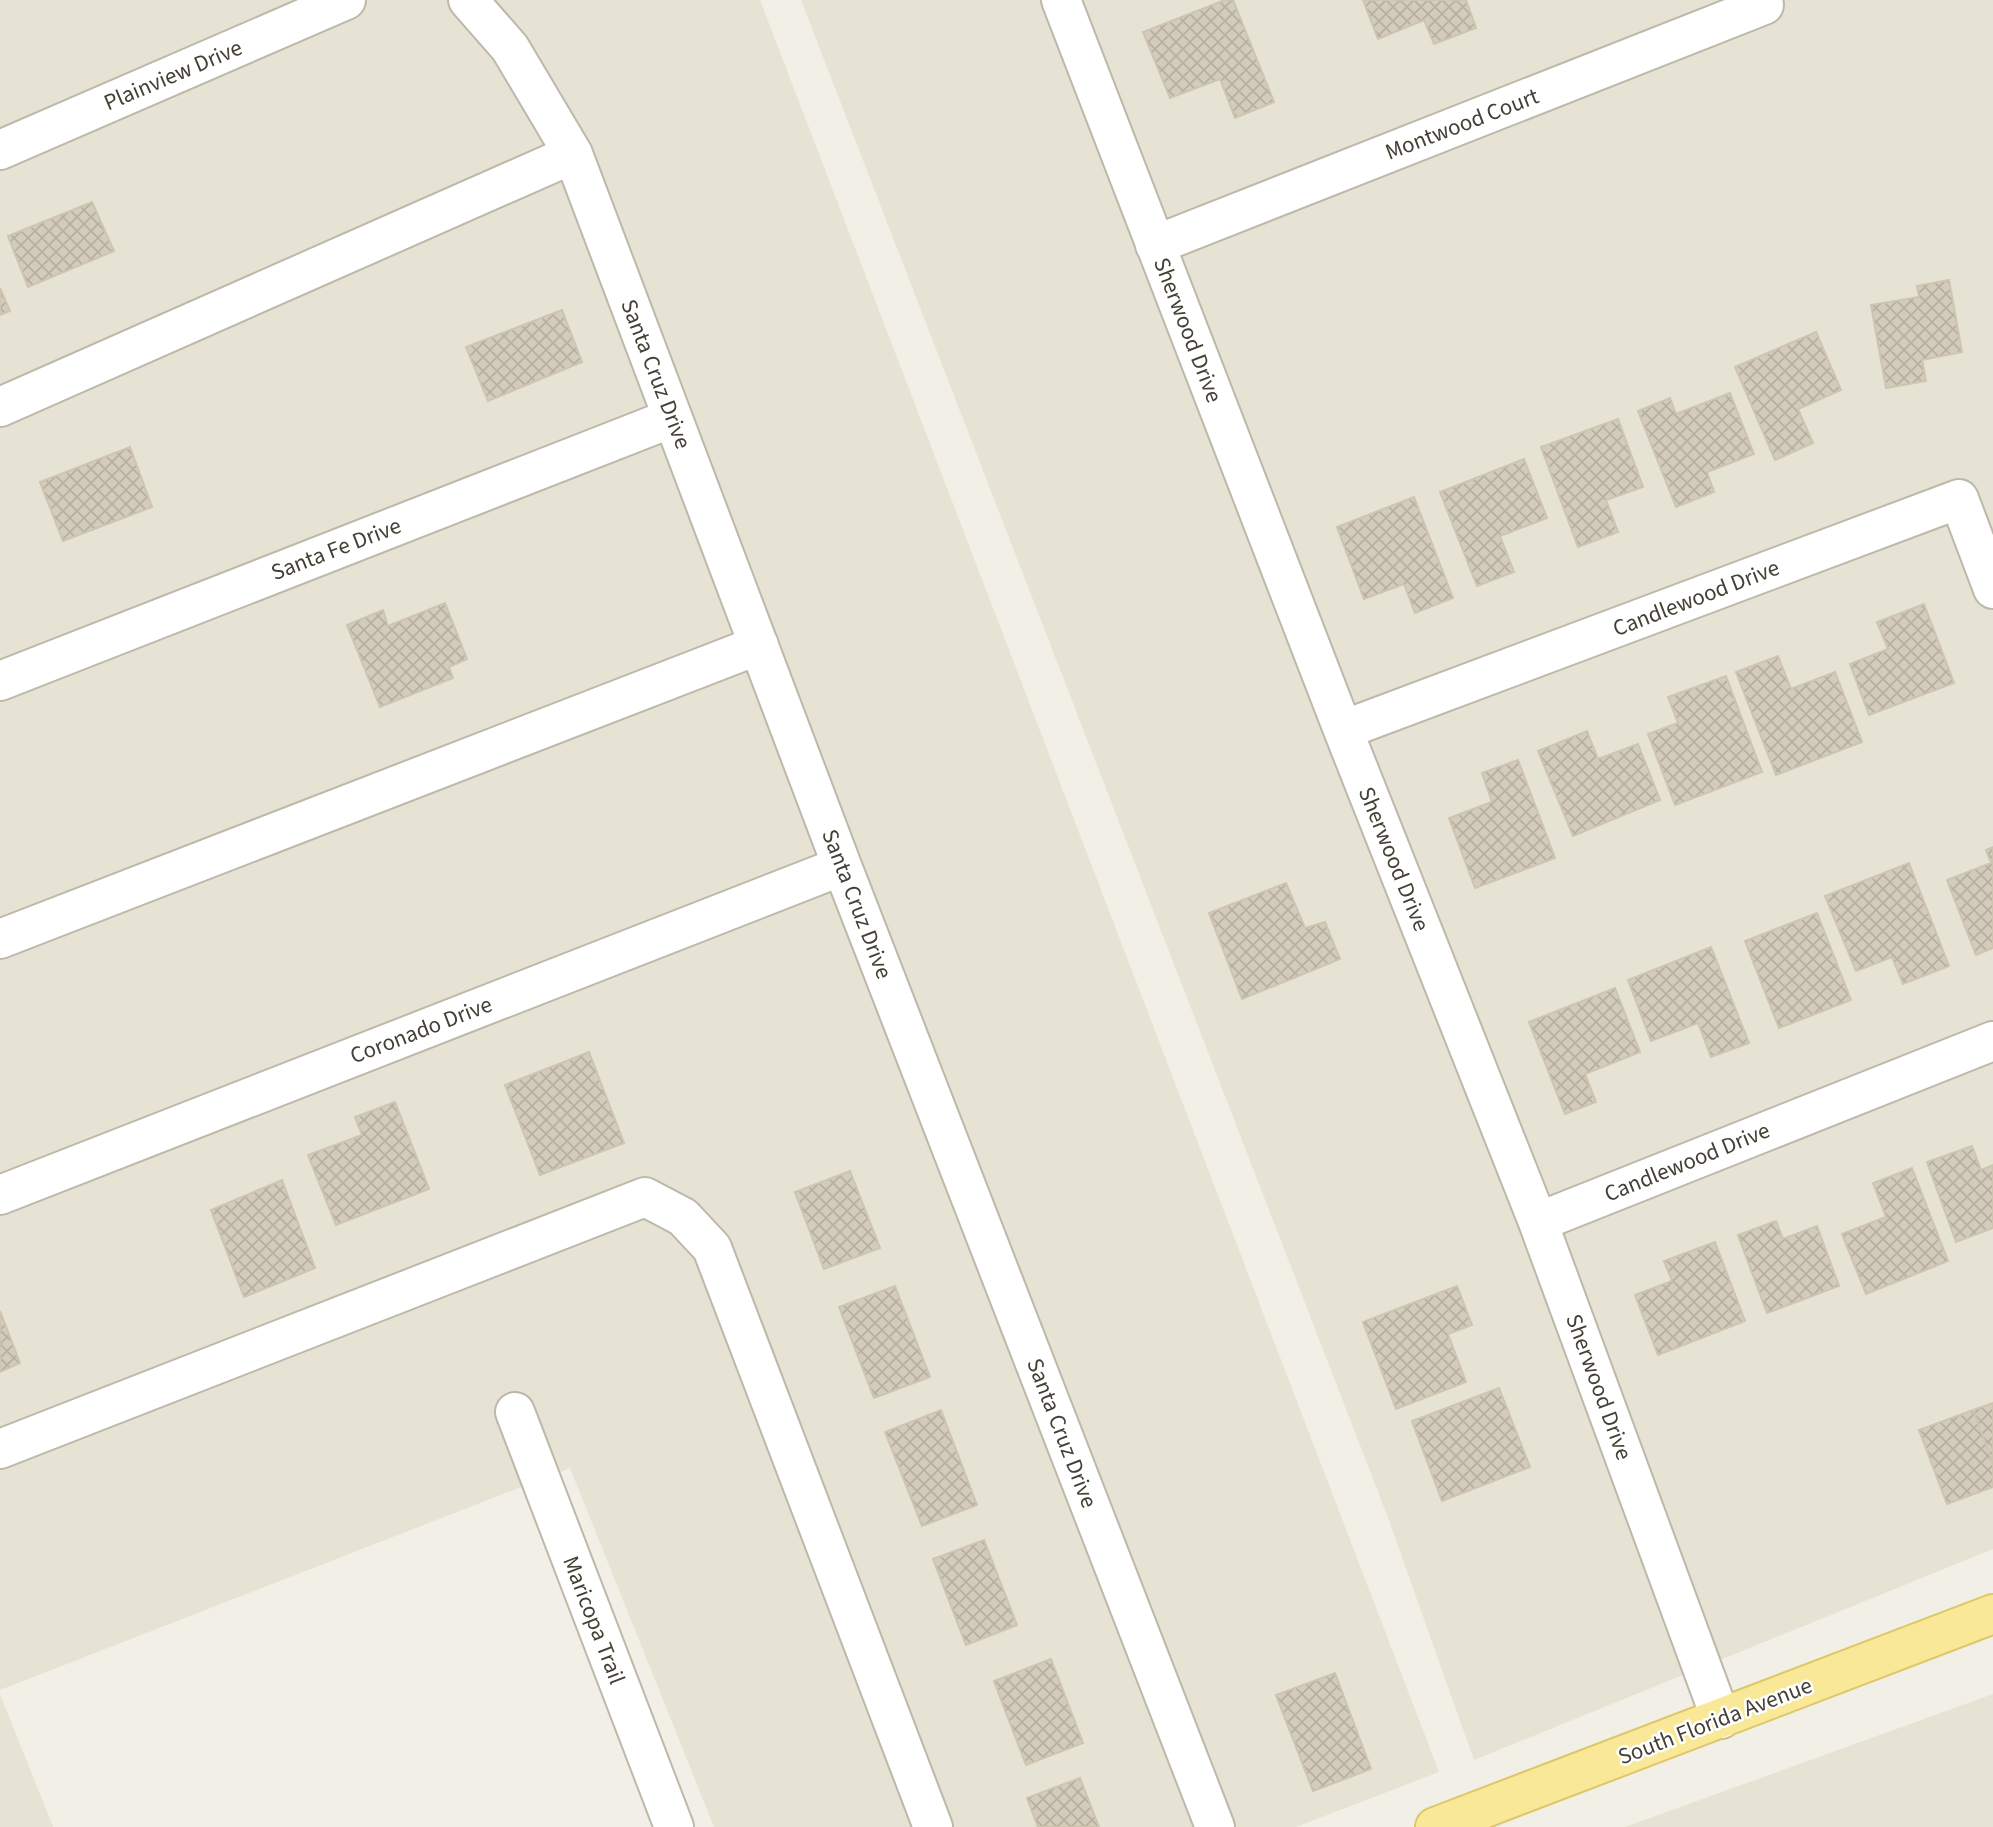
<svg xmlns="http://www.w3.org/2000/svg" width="1993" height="1827" viewBox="0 0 1993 1827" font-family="'Source Sans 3',sans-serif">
<defs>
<pattern id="building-cross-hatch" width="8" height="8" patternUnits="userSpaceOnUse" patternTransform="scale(1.75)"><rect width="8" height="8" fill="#d3ccbc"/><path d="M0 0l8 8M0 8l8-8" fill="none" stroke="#b6b0a2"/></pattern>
</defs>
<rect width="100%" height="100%" fill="#f2f0e6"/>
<path fill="#e6e2d4" d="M 0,0 L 760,0 L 1439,1772 L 1296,1827 L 714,1827 L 570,1468 L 0,1690 Z
M 801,0 L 1993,0 L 1993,1549 L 1474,1760 L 1387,1515 Z
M 0,1694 L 53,1827 L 0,1827 Z
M 1993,1694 L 1993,1827 L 1625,1827 Z"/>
<path fill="url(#building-cross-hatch)" stroke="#cdc5af" stroke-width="2" d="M 1225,0 L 1233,0 L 1274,102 L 1235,118 L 1220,79 L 1170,98 L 1143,32 Z
M 1363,0 L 1466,0 L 1476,28 L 1434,44 L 1424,20 L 1378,39 Z
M 92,202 L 114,251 L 28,287 L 8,236 Z
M 1949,280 L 1962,352 L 1922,360 L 1926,381 L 1886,388 L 1871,305 L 1919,297 L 1917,286 Z
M 0,288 L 10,311 L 0,315 Z
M 562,310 L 582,362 L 488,401 L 466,347 Z
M 1816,332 L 1841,390 L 1798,409 L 1813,443 L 1775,460 L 1735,367 Z
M 1730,393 L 1754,454 L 1707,472 L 1714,492 L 1676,507 L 1638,411 L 1670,398 L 1676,414 Z
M 1618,419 L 1643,487 L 1606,500 L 1618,532 L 1578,547 L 1541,447 Z
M 130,447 L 152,507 L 63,541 L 40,482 Z
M 1524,459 L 1547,518 L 1500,536 L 1514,572 L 1477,586 L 1440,492 Z
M 1414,497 L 1453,598 L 1415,613 L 1404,584 L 1364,599 L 1337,527 Z
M 445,603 L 467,659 L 449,667 L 453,678 L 380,707 L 347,625 L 383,610 L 388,626 Z
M 1924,604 L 1954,683 L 1869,715 L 1850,664 L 1888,649 L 1877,622 Z
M 1778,656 L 1791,689 L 1835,672 L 1862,742 L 1776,775 L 1736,672 Z
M 1726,676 L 1762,772 L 1675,805 L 1648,734 L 1678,723 L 1668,697 Z
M 1587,731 L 1598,759 L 1638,744 L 1660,800 L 1573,836 L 1538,751 Z
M 1518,760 L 1555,858 L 1475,888 L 1449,818 L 1492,802 L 1482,773 Z
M 1993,847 L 1993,948 L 1976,955 L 1947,880 L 1991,863 L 1986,850 Z
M 1909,863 L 1949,966 L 1903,984 L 1892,957 L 1856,971 L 1825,896 Z
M 1286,883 L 1305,928 L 1325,922 L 1340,959 L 1242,999 L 1209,913 Z
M 1817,913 L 1851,1000 L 1779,1028 L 1745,941 Z
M 1711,947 L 1749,1043 L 1711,1057 L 1698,1023 L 1651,1041 L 1628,980 Z
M 1615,988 L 1640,1052 L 1585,1074 L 1596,1102 L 1565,1114 L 1529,1022 Z
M 589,1052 L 624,1143 L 540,1175 L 505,1085 Z
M 395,1102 L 429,1189 L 336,1225 L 308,1155 L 362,1135 L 355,1117 Z
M 1972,1146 L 1981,1170 L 1993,1165 L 1993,1228 L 1956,1242 L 1927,1162 Z
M 1912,1168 L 1948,1261 L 1866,1294 L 1842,1234 L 1886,1217 L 1873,1183 Z
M 850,1171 L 880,1248 L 824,1269 L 795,1192 Z
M 282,1180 L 315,1268 L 244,1297 L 211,1210 Z
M 1776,1221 L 1783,1239 L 1817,1226 L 1839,1286 L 1767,1313 L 1738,1235 Z
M 1715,1242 L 1745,1321 L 1658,1355 L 1635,1295 L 1672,1281 L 1664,1261 Z
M 895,1286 L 930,1377 L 874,1398 L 839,1307 Z
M 1457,1286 L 1472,1325 L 1448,1334 L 1466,1382 L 1396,1409 L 1363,1322 Z
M 0,1311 L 20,1363 L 0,1372 Z
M 1499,1388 L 1530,1467 L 1442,1501 L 1412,1421 Z
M 1993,1403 L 1993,1463 L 1973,1410 Z
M 941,1410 L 977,1505 L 922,1526 L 885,1432 Z
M 1973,1410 L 1993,1463 L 1993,1487 L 1947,1504 L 1919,1430 Z
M 984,1540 L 1017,1625 L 966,1645 L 933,1559 Z
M 1051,1659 L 1083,1743 L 1026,1765 L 994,1681 Z
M 1335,1673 L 1371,1769 L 1313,1791 L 1276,1695 Z
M 1080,1778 L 1099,1827 L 1038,1827 L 1027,1798 Z"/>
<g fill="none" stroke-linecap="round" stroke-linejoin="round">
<g stroke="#bdb8a9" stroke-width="42">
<path id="minor" d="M 468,0 L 510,48 L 573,154 L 842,866 L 1215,1827
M 1061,0 L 1343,730 L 1538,1222 L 1721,1719
M 0,150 L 346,0
M 1155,245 L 1764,5 L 1762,0
M 0,407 L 573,154
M 0,681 L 672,418
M 1343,730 L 1959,499 L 1993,589
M 0,939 L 759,645
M 0,1195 L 842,866
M 1538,1222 L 1993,1041
M 515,1412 L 674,1827
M 0,1449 L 645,1197 L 683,1217 L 712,1248 L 933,1827"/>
</g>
<g stroke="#ddc769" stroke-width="42">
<path id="major" d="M 1435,1827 L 1993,1614"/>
</g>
<use href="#minor" stroke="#fff" stroke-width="38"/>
<use href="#major" stroke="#f9e898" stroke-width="38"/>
</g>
<g text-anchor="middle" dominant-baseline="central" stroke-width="5" stroke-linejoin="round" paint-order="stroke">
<g font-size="23" fill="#444036" stroke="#fff">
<text transform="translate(173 75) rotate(-23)">Plainview Drive</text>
<text transform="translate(1462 124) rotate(-21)">Montwood Court</text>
<text transform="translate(1188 330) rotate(69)">Sherwood Drive</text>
<text transform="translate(656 374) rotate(69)">Santa Cruz Drive</text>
<text transform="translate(336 549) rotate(-21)">Santa Fe Drive</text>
<text transform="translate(1696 598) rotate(-21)">Candlewood Drive</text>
<text transform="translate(1394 859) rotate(68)">Sherwood Drive</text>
<text transform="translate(857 904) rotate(69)">Santa Cruz Drive</text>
<text transform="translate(421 1030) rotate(-21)">Coronado Drive</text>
<text transform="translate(1687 1162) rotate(-22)">Candlewood Drive</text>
<text transform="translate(1599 1387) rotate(70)">Sherwood Drive</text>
<text transform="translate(1062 1433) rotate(69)">Santa Cruz Drive</text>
<text transform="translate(594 1620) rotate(69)">Maricopa Trail</text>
<text transform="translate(1715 1721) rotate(-21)">South Florida Avenue</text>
</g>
</g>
</svg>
